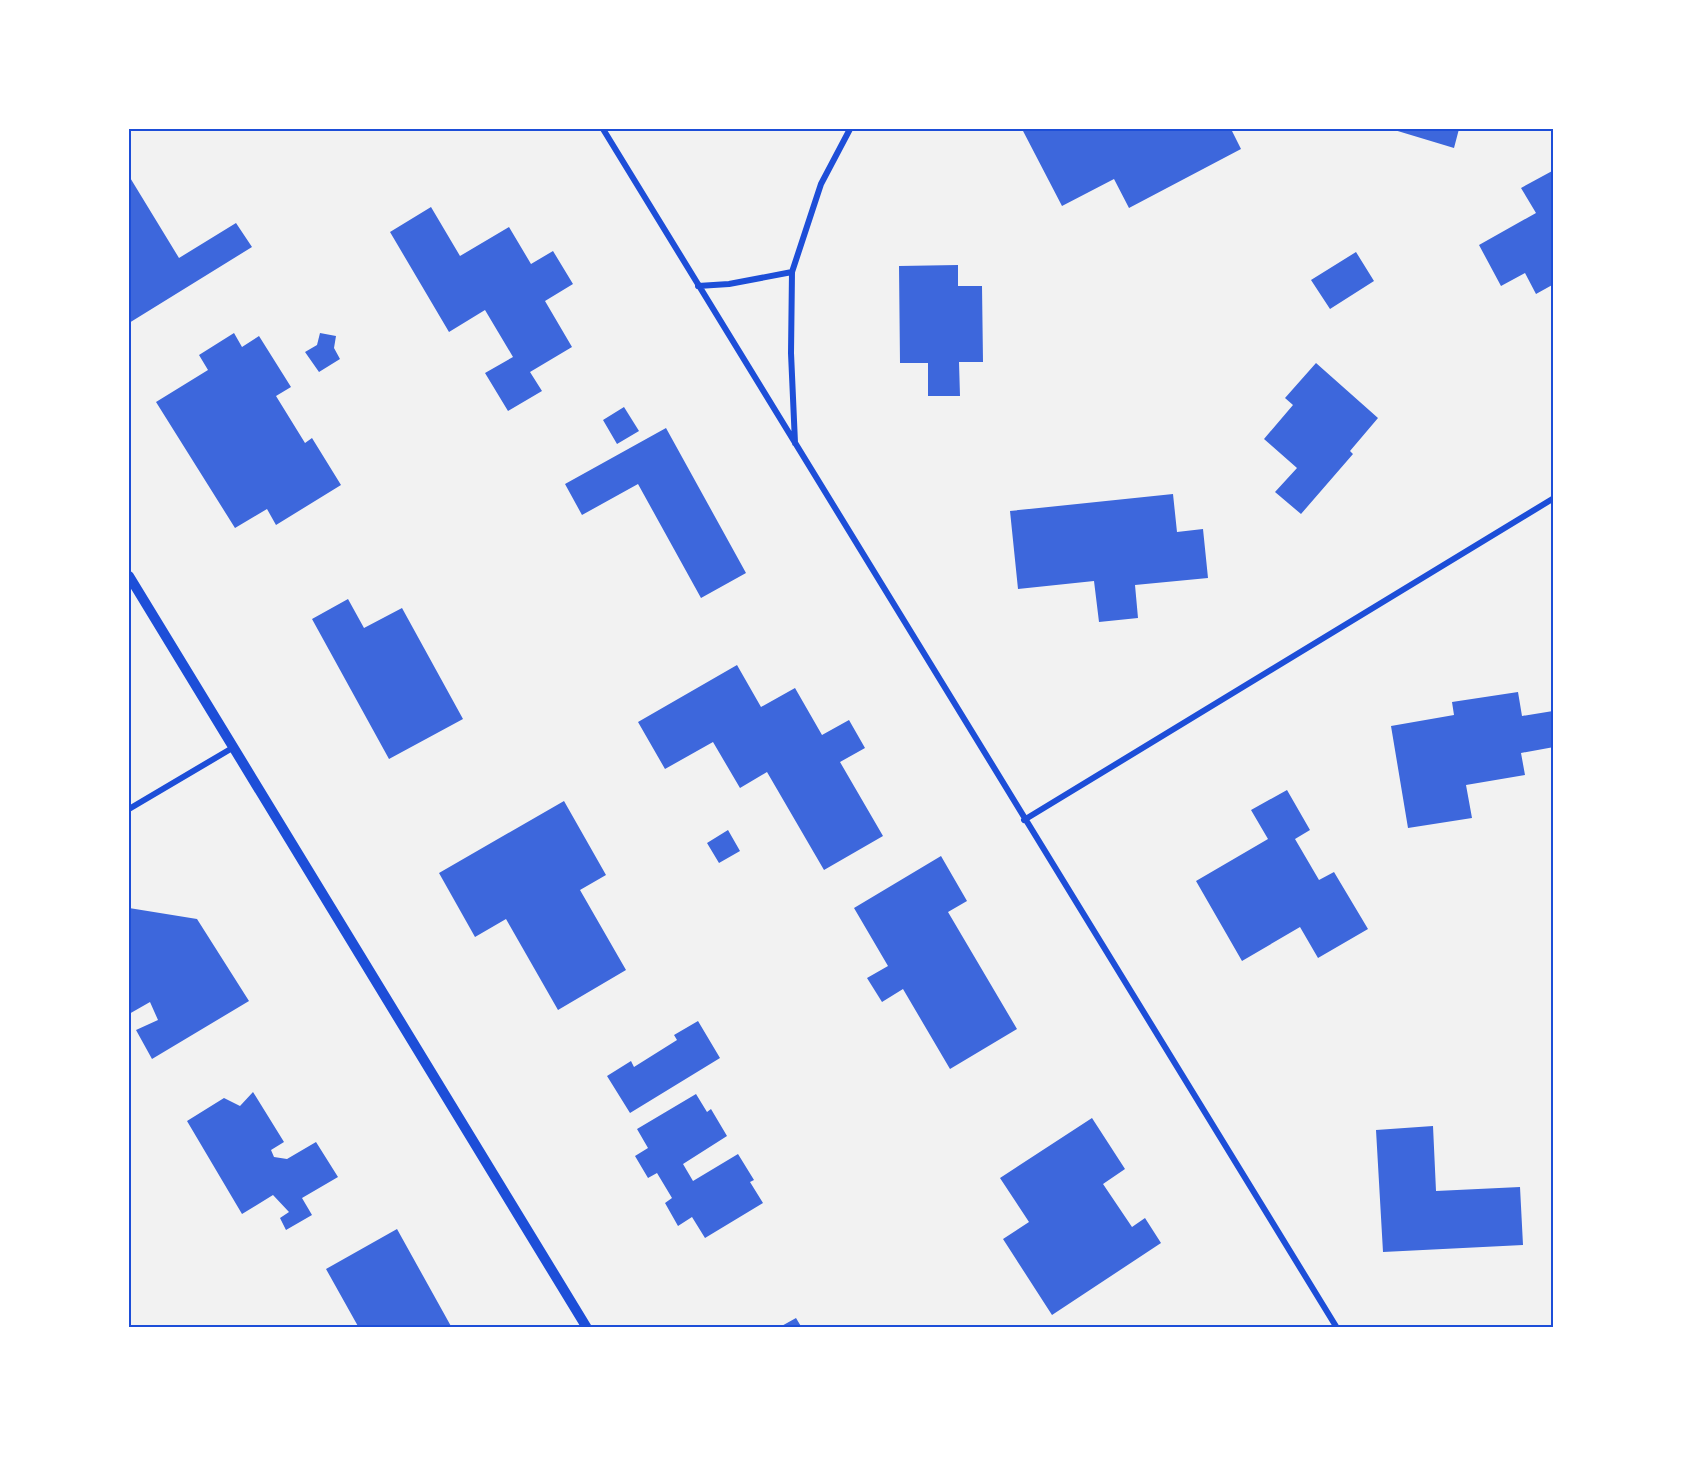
<svg xmlns="http://www.w3.org/2000/svg" width="1683" height="1457" viewBox="0 0 1683 1457" font-family="'Nunito Sans',sans-serif">
<rect width="100%" height="100%" fill="#f2f2f2"/>
<path fill="#3d67dc" d="M 1022,129 L 1231,129 L 1241,149 L 1129,208 L 1114,179 L 1062,206 Z
M 1391,129 L 1459,129 L 1454,148 Z
M 1554,170 L 1554,284 L 1536,294 L 1525,273 L 1501,286 L 1479,245 L 1536,213 L 1521,188 Z
M 129,176 L 179,258 L 236,223 L 252,247 L 129,323 Z
M 431,207 L 460,256 L 509,227 L 531,264 L 553,251 L 573,284 L 545,301 L 572,347 L 530,372 L 542,391 L 508,411 L 485,373 L 513,357 L 485,310 L 449,332 L 390,232 Z
M 1356,252 L 1374,281 L 1330,309 L 1311,280 Z
M 958,265 L 958,286 L 982,286 L 983,362 L 959,362 L 960,396 L 928,396 L 928,363 L 900,363 L 899,266 Z
M 234,333 L 242,347 L 259,336 L 291,387 L 276,396 L 305,443 L 312,438 L 341,485 L 276,525 L 267,509 L 235,528 L 156,402 L 208,370 L 199,355 Z
M 320,333 L 336,336 L 334,348 L 340,359 L 319,372 L 305,352 L 317,345 Z
M 1316,363 L 1378,418 L 1350,451 L 1353,454 L 1301,514 L 1275,492 L 1297,468 L 1264,439 L 1293,405 L 1285,398 Z
M 624,407 L 639,431 L 617,444 L 603,420 Z
M 666,428 L 746,573 L 701,598 L 638,484 L 582,515 L 565,484 Z
M 1173,494 L 1177,532 L 1203,529 L 1208,578 L 1135,585 L 1138,618 L 1099,622 L 1094,581 L 1018,589 L 1010,511 Z
M 348,599 L 364,628 L 402,608 L 463,719 L 389,759 L 312,619 Z
M 737,665 L 761,707 L 795,688 L 822,735 L 849,720 L 865,748 L 840,762 L 883,836 L 824,870 L 767,772 L 740,788 L 713,742 L 665,769 L 638,722 Z
M 1518,692 L 1522,716 L 1553,711 L 1554,747 L 1521,753 L 1525,775 L 1466,785 L 1472,818 L 1408,828 L 1391,726 L 1454,715 L 1452,702 Z
M 1287,790 L 1310,830 L 1295,839 L 1319,880 L 1334,872 L 1368,929 L 1318,958 L 1300,927 L 1242,961 L 1196,881 L 1268,839 L 1251,810 Z
M 564,801 L 606,875 L 580,890 L 626,970 L 558,1010 L 506,919 L 475,937 L 439,873 Z
M 728,830 L 740,851 L 719,863 L 707,843 Z
M 941,856 L 967,901 L 948,912 L 1017,1029 L 950,1069 L 903,989 L 882,1002 L 867,978 L 888,966 L 854,908 Z
M 129,908 L 197,919 L 249,1001 L 152,1059 L 136,1030 L 158,1020 L 150,1002 L 129,1014 Z
M 698,1021 L 720,1058 L 630,1113 L 607,1076 L 631,1061 L 634,1067 L 677,1040 L 674,1035 Z
M 253,1092 L 284,1142 L 271,1150 L 274,1157 L 287,1159 L 316,1142 L 338,1177 L 302,1198 L 312,1215 L 286,1230 L 280,1218 L 289,1212 L 273,1195 L 242,1214 L 187,1121 L 224,1098 L 240,1106 Z
M 696,1094 L 707,1112 L 711,1109 L 727,1136 L 683,1164 L 693,1181 L 738,1154 L 754,1180 L 750,1182 L 763,1203 L 705,1238 L 692,1217 L 678,1226 L 665,1203 L 672,1198 L 657,1173 L 648,1178 L 635,1156 L 648,1148 L 637,1129 Z
M 1092,1118 L 1125,1169 L 1103,1184 L 1132,1227 L 1145,1218 L 1161,1243 L 1052,1315 L 1003,1239 L 1029,1222 L 1000,1178 Z
M 1433,1126 L 1436,1191 L 1520,1187 L 1523,1245 L 1383,1252 L 1376,1130 Z
M 397,1229 L 452,1328 L 359,1328 L 326,1269 Z
M 796,1318 L 802,1328 L 778,1328 Z"/>
<g fill="none" stroke-linecap="round" stroke-linejoin="round">
<path stroke="#1d4ed8" stroke-width="6" d="M 603,129 L 1337,1328
M 792,272 L 821,184 L 850,129
M 698,286 L 729,284 L 792,272 L 791,353 L 795,443
M 129,809 L 234,747
M 1024,820 L 1554,498"/>
<path stroke="#1d4ed8" stroke-width="10" d="M 129,576 L 587,1328"/>
</g>
<rect width="1683" height="1457" fill="none" stroke="#ffffff" stroke-width="261"/>
<rect x="130" y="130" width="1422" height="1196" fill="none" stroke="#1d4ed8" stroke-width="2"/>
</svg>
